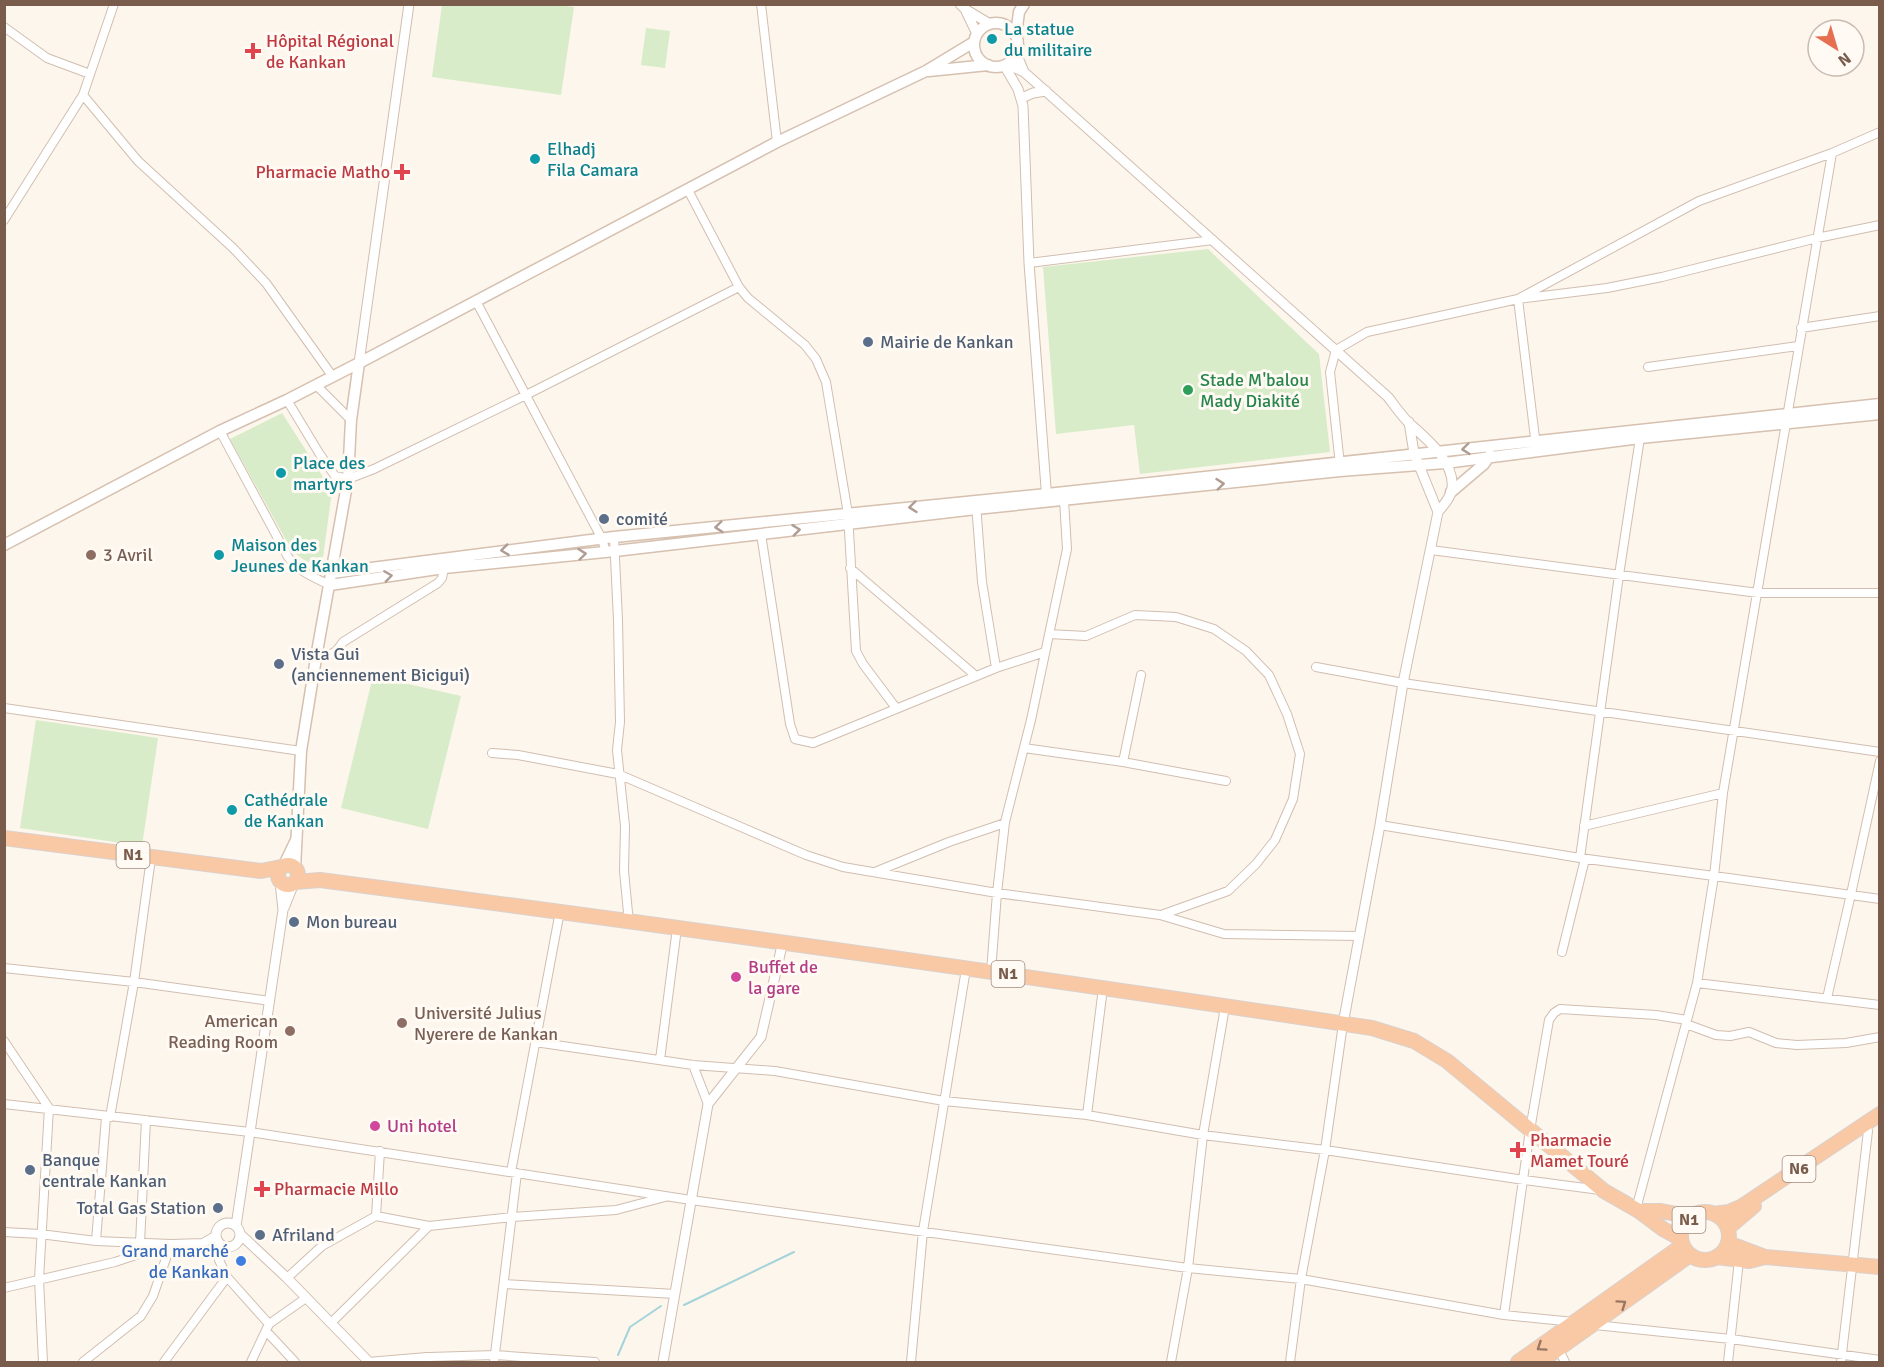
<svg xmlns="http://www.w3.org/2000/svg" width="1884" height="1367" viewBox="0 0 1884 1367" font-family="Signika,sans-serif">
<rect width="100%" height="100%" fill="#fdf6ec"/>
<path fill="#d8ecc9" d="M 559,5 L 574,7 L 561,95 L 432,77 L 442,5 Z
M 646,28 L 670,31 L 665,68 L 641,65 Z
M 1208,249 L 1319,354 L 1330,452 L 1140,474 L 1134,425 L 1056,434 L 1043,267 Z
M 282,413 L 332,491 L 323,558 L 307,562 L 292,551 L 230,439 Z
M 373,676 L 461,696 L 428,829 L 341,808 Z
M 36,720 L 158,738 L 142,846 L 20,828 Z"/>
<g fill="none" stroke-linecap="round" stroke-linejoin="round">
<path stroke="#a5d3da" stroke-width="2" d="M 684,1305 L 794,1252
M 618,1355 L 630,1327 L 661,1306"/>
<g stroke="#d1beb0" stroke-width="10">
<path id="minor" d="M 761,4 L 777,142
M 4,27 L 47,58 L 90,74
M 83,95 L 138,161 L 233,248 L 266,283 L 333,377
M 688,190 L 739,287 L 748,298 L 805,345 L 816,359 L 826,382 L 848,514 L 856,651 L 863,664 L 896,708
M 4,220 L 83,95 L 114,4
M 1029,263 L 1213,240
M 476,301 L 602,539 L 606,552
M 1801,328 L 1880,316
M 1648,367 L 1798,346
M 316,385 L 351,420
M 287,400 L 319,453 L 335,476 L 348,479 L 374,469 L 526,395 L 739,287
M 220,431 L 288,557 C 298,571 315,578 330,585
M 1536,446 L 1518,299 L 1699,201 L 1832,153 L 1880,132
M 1340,465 L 1330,372 L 1336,350 L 1367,332 L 1518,299 L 1607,288 L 1662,277 L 1817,238 L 1880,225
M 976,504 L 982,582 L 996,668
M 761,534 L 790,724 L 795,739 L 813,743 L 996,668 L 1045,652
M 614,537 L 618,620 L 620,722 L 617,750 L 625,826 L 624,871 L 629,923
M 1431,550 L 1758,593 L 1880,593
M 850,568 L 976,676
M 1049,634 L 1086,636 L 1135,615 L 1176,617 L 1214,629 L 1246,651 L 1269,675 L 1287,714 L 1300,754 L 1293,799 L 1275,840 L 1256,864 L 1228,891 L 1161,915
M 317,652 C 331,657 335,654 343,642 L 438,583 L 442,578 L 445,564
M 1316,667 L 1403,683 L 1880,752
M 4,708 L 301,751
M 1024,748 L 1123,762 L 1226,781
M 492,753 L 518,755 L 618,774 L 806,855 L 843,867 L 997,893 L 1160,915 L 1224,934 L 1359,936
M 1123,762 L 1141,675
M 1723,793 L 1714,876 L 1880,899
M 1380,825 L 1580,858 L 1714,876 L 1697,983 L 1636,1209
M 1584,826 L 1723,793 L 1832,153
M 1580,858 L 1619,575 L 1640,438
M 875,872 L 949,842 L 1005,823
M 1562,952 L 1585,859
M 4,968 L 134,982 L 270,1001
M 991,972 L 997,893 L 1005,822 L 1031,720 L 1067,549 L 1064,500
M 1697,983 L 1880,1005
M 1827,998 L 1851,894 L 1880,761
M 1686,1024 L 1716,1035 L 1730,1036 L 1749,1032 L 1776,1043 L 1797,1045 L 1846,1043 L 1880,1037
M 4,1041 L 49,1108 L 39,1279 L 43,1362
M 535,1042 L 693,1065 L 775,1071 L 944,1101 L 1087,1115 L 1203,1135 L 1325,1150 L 1524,1180 L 1600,1190
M 660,1060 L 677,928
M 693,1065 L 708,1104
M 4,1104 L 250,1132 L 691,1200 L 1188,1268 L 1301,1279 L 1504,1315 L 1574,1322
M 1087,1115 L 1103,988
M 110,1117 L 134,982 L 151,858
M 380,1151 L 376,1216 L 429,1226
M 511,1172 L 560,911
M 4,1232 L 40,1234 L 96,1241 L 171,1244 L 203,1243 L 215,1236
M 96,1241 L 106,1117
M 140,1243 L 146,1120
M 220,1245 L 219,1260 L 227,1277 L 269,1324
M 287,1278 L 322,1246 L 376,1216
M 504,1284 L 675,1294
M 4,1288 L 115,1262 L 166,1245
M 1504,1315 L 1530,1130 L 1549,1020 L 1554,1013 L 1560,1009 L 1656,1015 L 1687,1020
M 331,1323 L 429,1226 L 512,1217 L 616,1210 L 665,1197
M 1595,1325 L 1731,1339 L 1880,1360
M 266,1331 L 295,1362
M 1559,1350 L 1565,1362
M 83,1362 L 141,1316 L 153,1296 L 171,1244
M 164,1362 L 227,1277
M 251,1362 L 269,1324 L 306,1298
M 368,1362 L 427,1357
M 422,1362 L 429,1357 L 495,1355 L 595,1362
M 494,1362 L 517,1173
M 911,1362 L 923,1231 L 966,969
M 1171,1362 L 1188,1268 L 1203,1135 L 1225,1007
M 1290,1362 L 1301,1279 L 1325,1150 L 1343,1024
M 1728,1362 L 1739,1260
M 1841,1362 L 1868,1131"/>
</g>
<g stroke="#d1beb0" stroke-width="11">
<path id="tertiary" d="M 960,4 L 965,9 L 990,24
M 965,9 L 977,34
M 1016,53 L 1024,72
M 1007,64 L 1024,72 L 1050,95 L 1388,397 C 1395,406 1401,415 1409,423 C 1426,438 1455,462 1452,488 C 1451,497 1444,505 1438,512 L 1403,683 L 1380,825 L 1343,1024
M 1004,65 L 1018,89 L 1023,106 L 1029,263 L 1047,501
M 1022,98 L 1033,93 L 1046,91
M 359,363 L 409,4
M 1409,422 L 1414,453 L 1438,512
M 284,908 L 294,883
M216 1235a12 12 0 1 1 24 0a12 12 0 1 1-24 0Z
M 236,1226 L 283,910 L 280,882
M 240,1234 L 287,1278 L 369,1362
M 663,1362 L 708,1104 L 761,1037 L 783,941"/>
</g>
<g stroke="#d6c0b0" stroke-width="13">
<path id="secondary" d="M974 45a22 22 0 1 1 44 0a22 22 0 1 1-44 0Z
M 1016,35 L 1019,12 L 1024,4
M 929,71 L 988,65
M 1451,492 L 1484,464 L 1490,455
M 4,545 L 220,431 L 287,400 L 359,363 L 777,142 L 926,71 L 974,42
M 332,573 L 614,537 L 1047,494 L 1880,404
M 330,585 L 444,568 L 615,551 L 976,509 L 1340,471 L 1445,463 L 1640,438 L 1880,414
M 284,865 L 296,840
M 295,868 L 301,751 L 317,652 L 348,479 L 351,420 L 359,363"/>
</g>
<g stroke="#dad1cd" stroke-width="16">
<path id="trunk" d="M 4,838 L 261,871 L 281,867
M278 875a10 10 0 1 1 20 0a10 10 0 1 1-20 0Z
M 295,882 L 320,880 C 671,926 1022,975 1372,1028 L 1414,1041 L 1447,1061 L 1604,1191 L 1639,1211 L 1663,1229 L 1681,1239
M 1639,1211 L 1661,1211 L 1692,1217
M1681 1236a24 24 0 1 1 48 0a24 24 0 1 1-48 0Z
M 1714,1214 L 1729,1212 L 1741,1207 L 1880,1114
M 1728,1228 L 1754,1206
M 1728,1243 L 1765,1257 L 1880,1267
M 1717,1257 L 1749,1261 L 1765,1257
M 1518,1362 L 1683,1245
M 1540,1362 L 1690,1255"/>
</g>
<use href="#minor" stroke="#fff" stroke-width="8"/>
<use href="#tertiary" stroke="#fff" stroke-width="9"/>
<use href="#secondary" stroke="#fff" stroke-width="10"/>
<use href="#trunk" stroke="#f9c8a4" stroke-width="14"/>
</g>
<defs><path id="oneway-chevron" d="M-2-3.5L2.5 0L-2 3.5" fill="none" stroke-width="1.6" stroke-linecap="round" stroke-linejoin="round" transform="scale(1.5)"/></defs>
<g stroke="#af9d94">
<use href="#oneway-chevron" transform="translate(1466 449) rotate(174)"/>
<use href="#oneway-chevron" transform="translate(1220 484) rotate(-6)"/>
<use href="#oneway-chevron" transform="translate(913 507) rotate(174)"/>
<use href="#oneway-chevron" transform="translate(719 527) rotate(174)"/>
<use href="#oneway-chevron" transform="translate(796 530) rotate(-7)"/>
<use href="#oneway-chevron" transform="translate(505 550) rotate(173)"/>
<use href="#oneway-chevron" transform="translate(582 554) rotate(-6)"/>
<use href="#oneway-chevron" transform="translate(388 576) rotate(-8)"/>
</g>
<g stroke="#9a7763">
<use href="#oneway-chevron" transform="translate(1622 1304) rotate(-35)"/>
<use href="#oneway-chevron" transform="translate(1541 1347) rotate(146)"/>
</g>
<g fill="#0f9aa8" stroke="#fffaf3" stroke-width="2">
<circle cx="992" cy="39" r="6"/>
<circle cx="535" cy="159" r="6"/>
<circle cx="281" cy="473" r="6"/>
<circle cx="219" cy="555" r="6"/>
<circle cx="232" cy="810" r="6"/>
</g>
<g fill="#e0444e" stroke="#fffaf3" stroke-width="2">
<path d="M250 42h6v6h6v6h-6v6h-6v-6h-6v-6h6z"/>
<path d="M399 163h6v6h6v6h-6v6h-6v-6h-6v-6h6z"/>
<path d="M1515 1141h6v6h6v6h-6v6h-6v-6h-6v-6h6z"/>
<path d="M259 1180h6v6h6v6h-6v6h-6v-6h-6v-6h6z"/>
</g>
<g fill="#5c6f8a" stroke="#fffaf3" stroke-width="2">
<circle cx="868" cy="342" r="6"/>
<circle cx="604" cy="519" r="6"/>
<circle cx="279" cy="664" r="6"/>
<circle cx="294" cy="922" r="6"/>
<circle cx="30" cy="1170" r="6"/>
<circle cx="218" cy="1208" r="6"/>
<circle cx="260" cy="1235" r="6"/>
</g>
<circle fill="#2e9e5b" stroke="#fffaf3" stroke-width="2" cx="1188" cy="390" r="6"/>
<g fill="#8d6e63" stroke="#fffaf3" stroke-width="2">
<circle cx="91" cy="555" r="6"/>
<circle cx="402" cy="1023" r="6"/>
<circle cx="290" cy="1031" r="6"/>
</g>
<g fill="#d1479c" stroke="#fffaf3" stroke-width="2">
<circle cx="736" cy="977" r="6"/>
<circle cx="375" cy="1126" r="6"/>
</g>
<circle fill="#3f7fe0" stroke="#fffaf3" stroke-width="2" cx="241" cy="1261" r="6"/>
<g text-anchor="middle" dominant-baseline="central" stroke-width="6" stroke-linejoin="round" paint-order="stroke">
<g fill="#fffaf3" stroke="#a28b7f" stroke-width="1.5">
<rect x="116.5" y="842" width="33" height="26" rx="4.5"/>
<rect x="991.5" y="961" width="33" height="26" rx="4.5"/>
<rect x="1782.5" y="1156" width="33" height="26" rx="4.5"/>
<rect x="1672.5" y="1207" width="33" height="26" rx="4.5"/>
</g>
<g font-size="16" font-weight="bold" fill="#7a5c4d">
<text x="133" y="855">N1</text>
<text x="1008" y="974">N1</text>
<text x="1799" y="1169">N6</text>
<text x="1689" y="1220">N1</text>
</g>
<g font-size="18" fill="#0d838f" stroke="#fffaf3" text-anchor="start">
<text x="1004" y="29">La statue<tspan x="1004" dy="21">du militaire</tspan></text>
<text x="547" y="149">Elhadj<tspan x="547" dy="21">Fila Camara</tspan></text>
<text x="293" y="463">Place des<tspan x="293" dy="21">martyrs</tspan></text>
<text x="231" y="545">Maison des<tspan x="231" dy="21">Jeunes de Kankan</tspan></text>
<text x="244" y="800">Cathédrale<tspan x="244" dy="21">de Kankan</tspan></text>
</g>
<g font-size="18" fill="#be3a42" stroke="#fffaf3" text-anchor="start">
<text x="266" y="41">Hôpital Régional<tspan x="266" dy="21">de Kankan</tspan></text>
<text x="390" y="172" text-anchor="end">Pharmacie Matho</text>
<text x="1530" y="1140">Pharmacie<tspan x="1530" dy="21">Mamet Touré</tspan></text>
<text x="274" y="1189">Pharmacie Millo</text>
</g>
<g font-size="18" fill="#4e5e75" stroke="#fffaf3" text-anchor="start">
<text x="880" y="342">Mairie de Kankan</text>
<text x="616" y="519">comité</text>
<text x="291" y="654">Vista Gui<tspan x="291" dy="21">(anciennement Bicigui)</tspan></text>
<text x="306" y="922">Mon bureau</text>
<text x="42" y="1160">Banque<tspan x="42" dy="21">centrale Kankan</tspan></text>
<text x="206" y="1208" text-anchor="end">Total Gas Station</text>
<text x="272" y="1235">Afriland</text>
</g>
<g font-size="18" fill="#27864d" stroke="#fffaf3" text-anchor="start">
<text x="1200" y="380">Stade M'balou<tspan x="1200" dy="21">Mady Diakité</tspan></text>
</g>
<g font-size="18" fill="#785e54" stroke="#fffaf3" text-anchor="start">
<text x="103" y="555">3 Avril</text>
<text x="414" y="1013">Université Julius<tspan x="414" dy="21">Nyerere de Kankan</tspan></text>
<text x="278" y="1021" text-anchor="end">American<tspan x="278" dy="21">Reading Room</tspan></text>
</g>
<g font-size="18" fill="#b23c85" stroke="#fffaf3" text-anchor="start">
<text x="748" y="967">Buffet de<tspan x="748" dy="21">la gare</tspan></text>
<text x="387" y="1126">Uni hotel</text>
</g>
<g font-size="18" fill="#366cbe" stroke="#fffaf3" text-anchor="end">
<text x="229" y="1251">Grand marché<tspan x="229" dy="21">de Kankan</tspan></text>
</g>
</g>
<rect width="1884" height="1367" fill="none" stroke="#7a5c4d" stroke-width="12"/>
<g transform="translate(1836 48) rotate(143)"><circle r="28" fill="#fffaf3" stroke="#cabbb1" stroke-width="1.5"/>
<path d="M0-4.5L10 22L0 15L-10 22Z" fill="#e76f51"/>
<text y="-9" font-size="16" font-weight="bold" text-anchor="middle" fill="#7a5c4d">N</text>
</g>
</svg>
